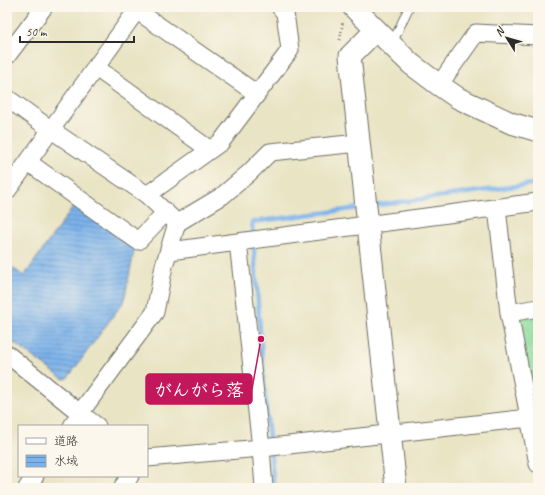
<svg xmlns="http://www.w3.org/2000/svg" width="545" height="495" viewBox="0 0 545 495" font-family="Caveat,'Klee One',sans-serif">
<defs>
<pattern id="park-crowns" width="20" height="18" patternUnits="userSpaceOnUse"><rect width="20" height="18" fill="#8bdb9b"/><path d="M2 6a3 3 0 1 1 6 0M12 15a3 3 0 1 1 6 0" fill="none" stroke="#78bc86"/></pattern>
<pattern id="water-rules" width="6" height="5" patternUnits="userSpaceOnUse"><rect width="6" height="5" fill="#7bb2ea"/><path d="M0 2.5h6" fill="none" stroke="#6591be"/></pattern>
</defs>
<rect width="100%" height="100%" fill="#fbf7ec"/>
<filter id="ink" filterUnits="userSpaceOnUse"><feTurbulence type="fractalNoise" baseFrequency=".025" numOctaves="2"/><feDisplacementMap in="SourceGraphic" scale="8" xChannelSelector="R" yChannelSelector="G"/><feConvolveMatrix kernelMatrix="1 2 1 2 8 2 1 2 1" color-interpolation-filters="sRGB"/></filter>
<filter id="wash" filterUnits="userSpaceOnUse"><feTurbulence type="fractalNoise" baseFrequency=".012" numOctaves="4" result="noise"/><feDisplacementMap in="SourceGraphic" scale="16" xChannelSelector="R" yChannelSelector="G"/><feGaussianBlur stdDeviation="0.9" result="paint"/><feColorMatrix in="noise" values="0 0 0 0 0 0 0 0 0 0 0 0 0 0 0 0 0 1.4 0 .05"/><feComposite in="paint" operator="in"/></filter>
<g filter="url(#wash)">
<rect width="100%" height="100%" fill="#e9e4c4"/>
<path fill="url(#park-crowns)" stroke="#5b8363" d="M 538,315 L 538,430 L 517,318 Z"/>
<path fill="url(#water-rules)" stroke="#536e8a" d="M 78,200 L 136,242 L 124,301 L 67,379 L 63,379 L 7,338 L 7,264 L 24,276 Z"/>
<g fill="none" stroke-linecap="round" stroke-linejoin="round">
<path stroke="#7bb2ea" stroke-width="4.5" d="M 372,206 L 538,183
M 274,488 L 265,398 L 252,222 L 360,208"/>
</g>
</g>
<g filter="url(#ink)">
<g fill="none" stroke-linecap="round" stroke-linejoin="round">
<g stroke="#6e6c61" stroke-width="10">
<path id="service" d="M 392,44 L 409,7"/>
</g>
<g stroke="#6e6c61" stroke-width="19">
<path id="minor" d="M 136,10 L 257,94 L 221,142 L 147,195
M 7,56 L 44,7
M 95,67 L 210,150
M 439,85 L 476,33 L 538,36
M 257,94 L 290,50 L 285,13 L 280,7
M 7,98 L 50,129 L 147,195 L 177,223
M 28,162 L 138,241 L 166,212
M 7,191 L 139,7
M 497,208 L 509,313 L 538,464
M 238,242 L 261,448 L 264,488
M 170,251 L 538,202
M 509,313 L 538,308
M 7,354 L 81,414 L 97,426
M 72,426 L 86,405 L 155,312 L 164,266 L 177,223 L 222,196 L 249,173 L 270,152 L 359,143
M 147,458 L 262,448 L 529,418
M 27,488 L 35,476
M 122,488 L 130,476"/>
</g>
<g stroke="#6e6c61" stroke-width="23">
<path id="tertiary" d="M 353,7 L 411,64 L 439,85 L 458,98 L 511,123 L 538,131
M 376,30 L 350,56 L 396,488"/>
</g>
<path stroke="#6e6c61" stroke-width="2.5" stroke-dasharray="1 3" stroke-linecap="butt" d="M 340,40 L 343,21"/>
<use href="#service" stroke="#fff" stroke-width="8"/>
<use href="#minor" stroke="#fff" stroke-width="17"/>
<use href="#tertiary" stroke="#fff" stroke-width="21"/>
</g>
</g>
<path fill="none" stroke="#c2185b" stroke-width="1.5" d="M261 339L252 389"/>
<circle fill="#c2185b" stroke="#fbf7ec" stroke-width="1.5" cx="261" cy="339" r="4"/>
<rect fill="#c2185b" stroke="#c2185b" stroke-width="1.5" x="146" y="374" width="106" height="30" rx="4"/>
<g font-size="18" text-anchor="middle" font-weight="bold" fill="#fff">
<text x="199" y="396">がんがら落</text>
</g>
<rect width="545" height="495" fill="none" stroke="#fbf7ec" stroke-width="24"/>
<rect x="18" y="425" width="130" height="52" fill="#fbf7ec" stroke="#a8a59f"/>
<rect x="26" y="438" width="20" height="6" fill="#ffffff" stroke="#a8a59f"/>
<text x="54" y="445" font-size="12" fill="#2b2b2b">道路</text>
<rect x="26" y="455" width="20" height="12" fill="url(#water-rules)" stroke="#a8a59f"/>
<text x="54" y="465" font-size="12" fill="#2b2b2b">水域</text>
<g transform="translate(507 38) rotate(307)" stroke="#fbf7ec" stroke-width="3" paint-order="stroke">
<path d="M0-3L7 15L0 10L-7 15Z" fill="#2b2b2b"/>
<text y="-6" font-size="11" font-weight="bold" text-anchor="middle" fill="#2b2b2b">N</text>
</g>
<path d="M20 36v6h114v-6" fill="none" stroke="#2b2b2b" stroke-width="2"/>
<text x="26" y="36" font-size="12" fill="#2b2b2b" stroke="#fbf7ec" stroke-width="3" paint-order="stroke">50 m</text>
</svg>
